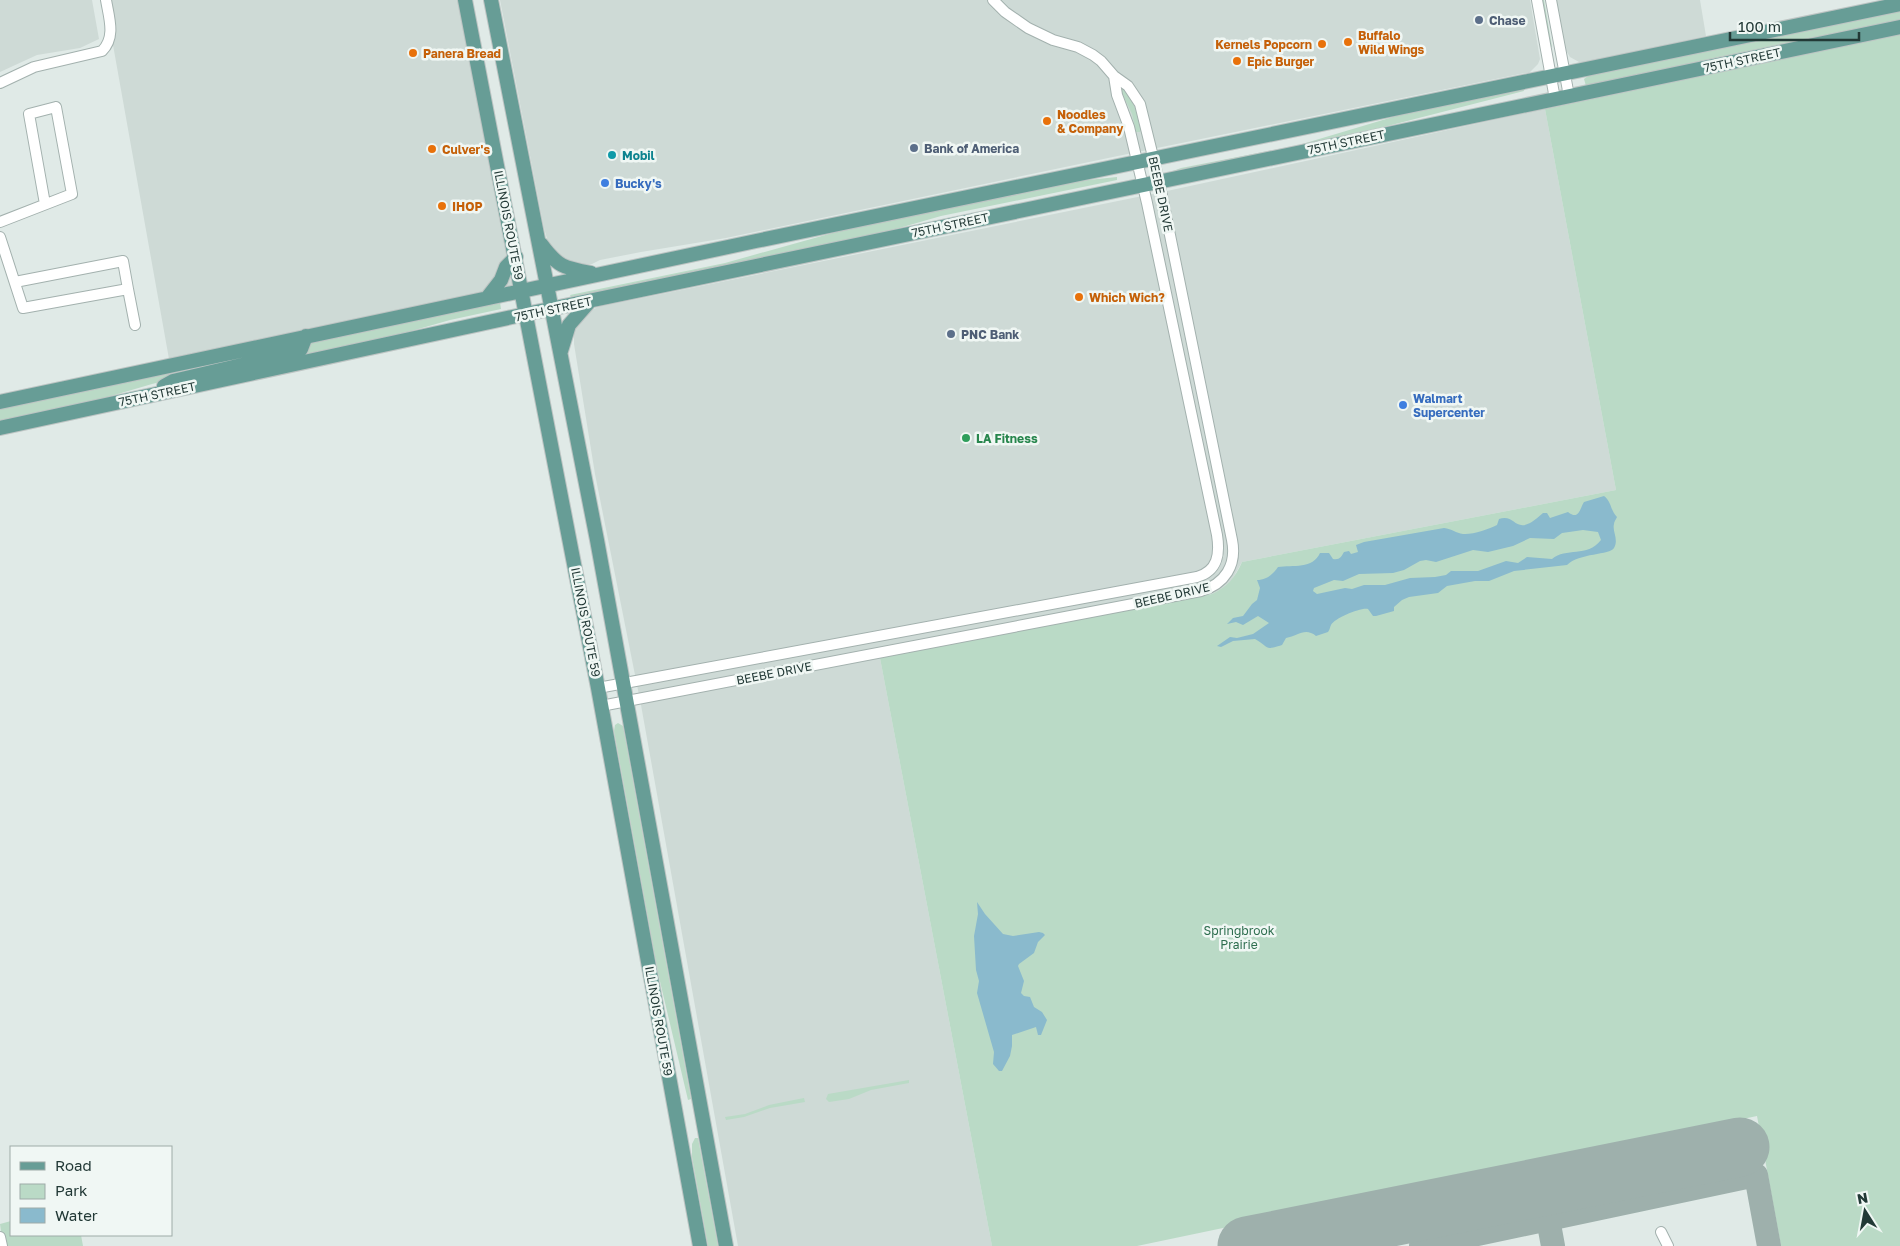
<svg xmlns="http://www.w3.org/2000/svg" width="1900" height="1246" viewBox="0 0 1900 1246" font-family="'Golos Text',sans-serif">
<rect width="100%" height="100%" fill="#e0eae7"/>
<path fill="#cedad6" d="M 0,0 L 92,0 L 99,39 L 80,48 L 37,55 L 0,72 Z
M 105,0 L 458,0 L 514,287 L 169,359 Z
M 500,0 L 1530,0 L 1540,59 L 1538,64 L 1529,73 L 1525,73 L 1113,157 L 726,238 L 641,252 L 600,260 L 592,264 L 572,265 L 550,249 L 544,228 Z
M 1555,0 L 1700,0 L 1706,36 L 1584,63 L 1579,62 L 1570,57 L 1565,49 Z
M 1545,109 L 1616,490 L 1242,562 L 1232,580 L 1222,589 L 1212,594 L 880,658 L 992,1246 L 738,1246 L 641,705 L 595,474 L 574,344 L 574,331 L 581,318 L 588,312 L 598,307 L 1167,191 Z"/>
<path fill="#badac6" d="M 1541,0 L 1544,0 L 1552,47 L 1550,46 Z
M 1900,10 L 1900,21 L 1586,86 L 1584,79 L 1588,76 Z
M 1900,34 L 1900,1246 L 1781,1246 L 1757,1116 L 1137,1246 L 992,1246 L 880,658 L 1212,594 C 1227,587 1235,578 1242,562 L 1616,490 L 1545,109 Z
M 1123,87 L 1134,105 L 1141,130 L 1140,132 L 1136,132 L 1132,114 L 1120,89 Z
M 1523,88 L 1524,91 L 1368,131 L 1174,173 L 1173,171 L 1181,168 L 1299,145 L 1413,111 Z
M 1117,177 L 1117,180 L 941,216 L 868,237 L 571,297 L 570,295 L 725,263 L 861,225 L 1069,182 Z
M 500,302 L 501,309 L 450,320 L 373,342 L 279,362 L 309,341 Z
M 292,344 L 295,349 L 152,384 L 67,409 L 0,423 L 0,407 Z
M 618,723 L 623,726 L 691,1099 L 688,1100 L 658,973 L 614,731 L 615,725 Z
M 909,1080 L 909,1083 L 871,1090 L 849,1099 L 829,1102 L 826,1099 L 828,1094 Z
M 804,1098 L 805,1102 L 770,1108 L 744,1117 L 726,1120 L 725,1117 L 745,1114 L 769,1105 Z
M 695,1138 L 698,1138 L 718,1246 L 708,1246 L 692,1157 L 692,1144 Z
M 11,1221 L 11,1235 L 81,1235 L 83,1246 L 3,1246 L 0,1224 Z"/>
<path fill="#8abacd" fill-rule="evenodd" d="M 1604,496 C 1612,502 1610,510 1617,517 C 1616,519 1614,522 1614,524 C 1612,532 1619,539 1614,548 C 1610,555 1579,553 1567,565 L 1514,571 L 1489,581 L 1475,581 L 1447,586 L 1438,593 L 1409,597 L 1402,600 L 1394,607 L 1394,611 L 1376,616 L 1373,616 L 1368,609 C 1361,607 1335,618 1331,625 C 1330,627 1330,629 1328,632 L 1316,636 C 1305,627 1298,636 1286,638 L 1282,645 C 1263,651 1270,647 1255,639 L 1233,641 L 1221,647 L 1217,646 L 1230,637 L 1237,638 L 1253,634 L 1269,623 L 1258,616 L 1243,625 L 1236,622 L 1227,624 L 1233,618 L 1243,616 L 1252,604 L 1257,600 L 1260,588 L 1257,580 C 1267,580 1273,574 1278,567 C 1293,565 1313,569 1320,553 L 1329,553 L 1333,559 C 1340,560 1341,557 1344,552 L 1349,551 L 1351,554 L 1358,552 L 1356,545 L 1364,542 L 1444,528 C 1452,529 1456,533 1463,534 C 1472,535 1489,529 1497,525 L 1499,519 C 1518,513 1514,540 1543,513 L 1547,513 L 1550,518 L 1568,512 C 1579,521 1580,508 1584,502 ZM 1583,530 L 1598,532 L 1601,540 C 1587,558 1566,547 1552,559 L 1527,557 L 1518,563 L 1506,561 L 1478,571 L 1451,571 L 1446,575 L 1435,577 L 1410,578 L 1385,585 L 1364,585 L 1352,589 L 1345,588 L 1317,594 L 1313,591 L 1314,588 L 1334,580 L 1343,581 L 1359,574 L 1393,573 L 1404,570 L 1420,561 L 1426,560 L 1436,562 L 1473,550 L 1488,552 L 1513,546 L 1530,538 L 1554,539 L 1562,533 Z
M 977,902 L 985,914 L 1003,934 L 1013,936 L 1039,932 L 1043,933 L 1045,935 L 1038,942 L 1034,953 L 1019,964 L 1018,966 L 1024,981 L 1021,993 L 1024,996 L 1030,997 L 1034,1007 L 1042,1012 L 1047,1020 L 1041,1035 L 1038,1035 L 1036,1027 L 1012,1035 L 1012,1046 L 1010,1056 L 1002,1071 L 999,1071 L 993,1064 L 994,1052 L 977,993 L 979,981 L 976,970 L 974,936 L 978,914 Z"/>
<g fill="none" stroke-linecap="round" stroke-linejoin="round">
<path stroke="#9eb0ac" stroke-width="24" d="M 1548,1219 L 1553,1246
M 1421,1246 L 1756,1175 L 1769,1246"/>
<path stroke="#9eb0ac" stroke-width="59" d="M 1247,1246 L 1740,1147"/>
<g stroke="#a3b1ae" stroke-width="12">
<path id="minor" d="M 1537,0 L 1555,99
M 1551,0 L 1569,96
M 0,83 L 34,67 L 102,51 C 116,37 109,18 106,0
M 0,222 L 72,194 L 56,107 L 29,114 L 45,204
M 0,237 L 23,308 L 128,289 L 135,325
M 15,282 L 123,261 L 128,289
M 598,688 L 1197,577 C 1218,571 1220,554 1217,535 L 1147,203 L 1129,127 L 1117,95 L 1114,76
M 601,706 L 1201,591 C 1225,584 1237,565 1232,540 L 1159,181 L 1140,104 L 1128,86 L 1114,76 L 1101,61 L 1093,55 L 1078,47 L 1053,40 L 1028,28 L 1005,12 L 993,0
M 1661,1232 L 1668,1246
M 0,1237 L 2,1246"/>
</g>
<g stroke="#bdc4c3" stroke-width="16">
<path id="major" d="M 465,0 L 598,688 L 700,1246
M 491,0 L 597,540 L 726,1246
M 541,244 C 558,267 564,268 591,273
M 487,298 L 501,280 L 506,267 L 516,257
M 561,351 L 569,325 L 590,301
M 164,386 L 173,381 L 294,353 L 301,349 L 306,336
M 0,402 L 756,241 L 1900,4
M 0,428 L 526,314 L 1900,27"/>
</g>
<use href="#minor" stroke="#fff" stroke-width="10"/>
<use href="#major" stroke="#679d96" stroke-width="14"/>
</g>
<g fill="#5c6f8a" stroke="#f0f7f4" stroke-width="2">
<circle cx="1479" cy="20" r="5"/>
<circle cx="914" cy="148" r="5"/>
<circle cx="951" cy="334" r="5"/>
</g>
<g fill="#e8710a" stroke="#f0f7f4" stroke-width="2">
<circle cx="1348" cy="42" r="5"/>
<circle cx="1322" cy="44" r="5"/>
<circle cx="413" cy="53" r="5"/>
<circle cx="1237" cy="61" r="5"/>
<circle cx="1047" cy="121" r="5"/>
<circle cx="432" cy="149" r="5"/>
<circle cx="442" cy="206" r="5"/>
<circle cx="1079" cy="297" r="5"/>
</g>
<circle fill="#0f9aa8" stroke="#f0f7f4" stroke-width="2" cx="612" cy="155" r="5"/>
<g fill="#3f7fe0" stroke="#f0f7f4" stroke-width="2">
<circle cx="605" cy="183" r="5"/>
<circle cx="1403" cy="405" r="5"/>
</g>
<circle fill="#2e9e5b" stroke="#f0f7f4" stroke-width="2" cx="966" cy="438" r="5"/>
<g text-anchor="middle" dominant-baseline="central" stroke-width="5" stroke-linejoin="round" paint-order="stroke">
<g font-size="12" font-weight="bold" fill="#4e5e75" stroke="#f0f7f4" text-anchor="start">
<text x="1489" y="20">Chase</text>
<text x="924" y="148">Bank of America</text>
<text x="961" y="334">PNC Bank</text>
</g>
<g font-size="12" font-weight="bold" fill="#c56008" stroke="#f0f7f4" text-anchor="start">
<text x="1358" y="35">Buffalo<tspan x="1358" dy="14">Wild Wings</tspan></text>
<text x="1312" y="44" text-anchor="end">Kernels Popcorn</text>
<text x="423" y="53">Panera Bread</text>
<text x="1247" y="61">Epic Burger</text>
<text x="1057" y="114">Noodles<tspan x="1057" dy="14">&amp; Company</tspan></text>
<text x="442" y="149">Culver's</text>
<text x="452" y="206">IHOP</text>
<text x="1089" y="297">Which Wich?</text>
</g>
<g font-size="12" fill="#223936" stroke="#f0f7f4">
<text transform="translate(1742 60) rotate(-12)">75TH STREET</text>
<text transform="translate(1346 142) rotate(-12)">75TH STREET</text>
<text transform="translate(1161 194) rotate(78)">BEEBE DRIVE</text>
<text transform="translate(509 225) rotate(79)">ILLINOIS ROUTE 59</text>
<text transform="translate(950 225) rotate(-12)">75TH STREET</text>
<text transform="translate(553 309) rotate(-12)">75TH STREET</text>
<text transform="translate(157 394) rotate(-12)">75TH STREET</text>
<text transform="translate(1172 595) rotate(-13)">BEEBE DRIVE</text>
<text transform="translate(586 622) rotate(79)">ILLINOIS ROUTE 59</text>
<text transform="translate(774 673) rotate(-11)">BEEBE DRIVE</text>
<text transform="translate(659 1021) rotate(80)">ILLINOIS ROUTE 59</text>
</g>
<g font-size="12" font-weight="bold" fill="#0d838f" stroke="#f0f7f4" text-anchor="start">
<text x="622" y="155">Mobil</text>
</g>
<g font-size="12" font-weight="bold" fill="#366cbe" stroke="#f0f7f4" text-anchor="start">
<text x="615" y="183">Bucky's</text>
<text x="1413" y="398">Walmart<tspan x="1413" dy="14">Supercenter</tspan></text>
</g>
<g font-size="12" font-weight="bold" fill="#27864d" stroke="#f0f7f4" text-anchor="start">
<text x="976" y="438">LA Fitness</text>
</g>
<g font-size="12" fill="#2e6e4f" stroke="#f0f7f4">
<text x="1239" y="930">Springbrook<tspan x="1239" dy="14">Prairie</tspan></text>
</g>
</g>
<rect x="10" y="1146" width="162" height="90" fill="#f0f7f4" stroke="#9eaba8"/>
<rect x="20" y="1162" width="25" height="8" fill="#679d96" stroke="#9eaba8"/>
<text x="55" y="1171" font-size="15" fill="#223936">Road</text>
<rect x="20" y="1184" width="25" height="15" fill="#badac6" stroke="#9eaba8"/>
<text x="55" y="1196" font-size="15" fill="#223936">Park</text>
<rect x="20" y="1208" width="25" height="15" fill="#8abacd" stroke="#9eaba8"/>
<text x="55" y="1221" font-size="15" fill="#223936">Water</text>
<g transform="translate(1865 1211) rotate(349)" stroke="#f0f7f4" stroke-width="4" paint-order="stroke">
<path d="M0-4L9 19L0 12L-9 19Z" fill="#223936"/>
<text y="-8" font-size="14" font-weight="bold" text-anchor="middle" fill="#223936">N</text>
</g>
<path d="M1730 32v8h129v-8" fill="none" stroke="#223936" stroke-width="2.5"/>
<text x="1738" y="32" font-size="15" fill="#223936" stroke="#f0f7f4" stroke-width="4" paint-order="stroke">100 m</text>
</svg>
